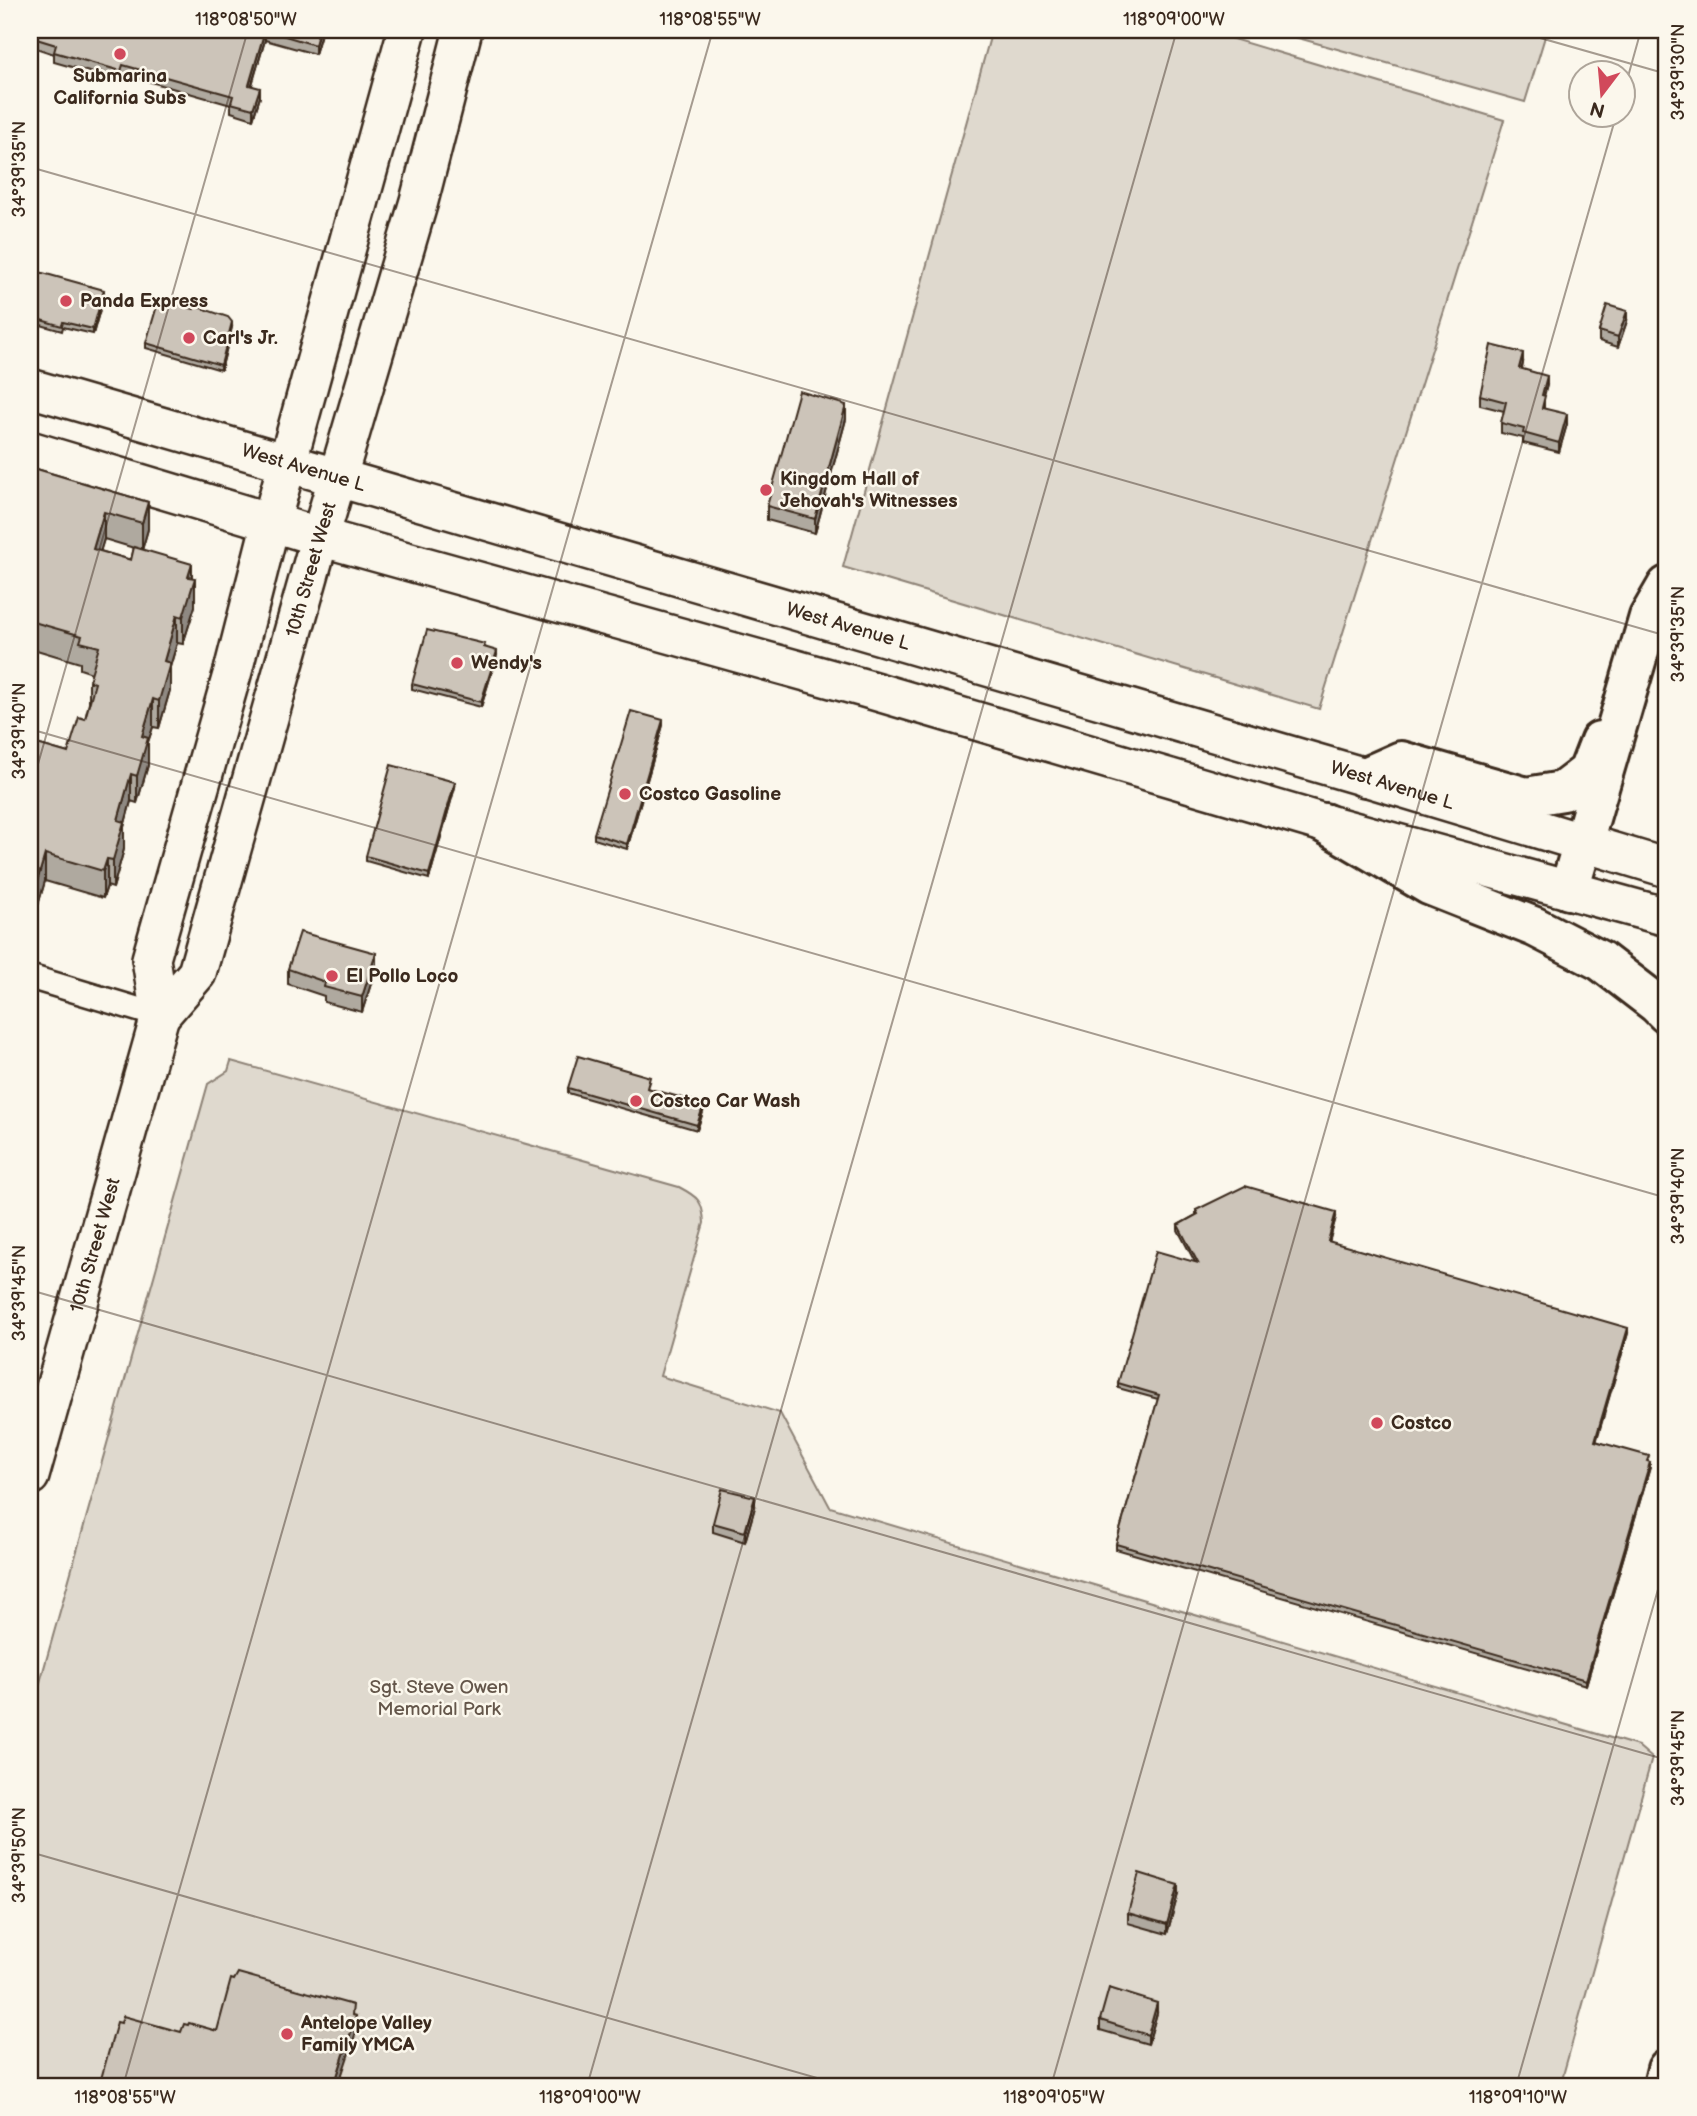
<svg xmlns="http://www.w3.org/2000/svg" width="1697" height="2116" viewBox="0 0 1697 2116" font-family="'Balsamiq Sans',sans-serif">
<rect width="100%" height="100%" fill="#fbf7ec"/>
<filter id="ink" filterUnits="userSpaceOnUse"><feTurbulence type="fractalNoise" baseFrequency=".0143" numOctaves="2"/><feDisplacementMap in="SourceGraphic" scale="14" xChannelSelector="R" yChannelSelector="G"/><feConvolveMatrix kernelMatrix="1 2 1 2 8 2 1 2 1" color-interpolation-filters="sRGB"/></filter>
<g filter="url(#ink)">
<path fill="#dfd9ce" stroke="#8d8276" stroke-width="2" d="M 992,30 L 1203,30 L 1504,120 L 1319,709 L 843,567 Z
M 1270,30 L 1547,30 L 1525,102 Z
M 231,1061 L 679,1187 C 698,1197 703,1201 704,1223 L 660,1376 L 780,1413 L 830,1507 L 1638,1746 L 1652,1758 L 1560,2086 L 30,2086 L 30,1718 L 208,1084 L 228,1071 Z"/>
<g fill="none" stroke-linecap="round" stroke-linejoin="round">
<g stroke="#3b2a1e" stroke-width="28">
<path id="street" d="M 30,977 L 160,1016"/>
</g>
<g stroke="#3b2a1e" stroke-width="42">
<g id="primary">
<path id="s1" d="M 30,388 L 1365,777 L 1667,868"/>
<path d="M 30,450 L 320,537 L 864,688 L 1324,823 L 1667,917"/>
<path id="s2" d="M 160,1016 L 197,973 L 320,537 L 419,201 L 463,30"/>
<path id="s3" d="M 30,1476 L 160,1016 L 151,959 L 233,671 L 271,522 L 407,30"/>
</g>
</g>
<g stroke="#3b2a1e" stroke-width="44">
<path id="highway" d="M 1365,777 L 1401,761 L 1526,797 L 1563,791 L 1588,772 L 1600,741
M 1324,823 L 1429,885 L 1535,927 L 1601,961 L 1657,1004 L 1667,1014
M 1569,890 L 1649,617 L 1667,586
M 1663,2086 L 1667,2069"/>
</g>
<use href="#street" stroke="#fbf7ec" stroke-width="23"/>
<use href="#primary" stroke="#fbf7ec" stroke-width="37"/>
<use href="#highway" stroke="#fbf7ec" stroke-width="38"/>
</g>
<path fill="#afa99f" stroke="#3b2a1e" stroke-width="2" fill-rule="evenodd" d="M 30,30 L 322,30 L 315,54 L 265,40 L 252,85 L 260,97 L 253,119 L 231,112 L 231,105 L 123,74 L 121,81 L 54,62 L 54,54 L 30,46 Z
M 30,274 L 104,295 L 93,334 L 63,327 L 62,331 L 30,322 Z
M 1627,321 L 1618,347 L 1599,341 L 1599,331 Z
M 232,327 L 221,370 L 146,348 L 146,343 Z
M 1523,363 L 1522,369 L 1547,385 L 1544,395 L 1544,408 L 1567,424 L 1559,452 L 1523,443 L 1523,438 L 1501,433 L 1501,423 L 1504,411 L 1480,405 L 1480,395 Z
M 846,419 L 815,533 L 767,520 L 767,506 Z
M 30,467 L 148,502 L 148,529 L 142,550 L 192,578 L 195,606 L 183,644 L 177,643 L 170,667 L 170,690 L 159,728 L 153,727 L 148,742 L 148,765 L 137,803 L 131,801 L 124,827 L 124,849 L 113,888 L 107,886 L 103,898 L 45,881 L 31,929 L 30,929 L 30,742 L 68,753 L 85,719 L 89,703 L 89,681 L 92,673 L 80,669 L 80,663 L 30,648 ZM 104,539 L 134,548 L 131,560 L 100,551 Z
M 485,647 L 497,655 L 481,707 L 412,689 L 412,684 Z
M 663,725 L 627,849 L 594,839 L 594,834 Z
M 455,787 L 429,879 L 366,861 L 366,856 Z
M 376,968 L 362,1012 L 324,1002 L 324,996 L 288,984 L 288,969 Z
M 650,1082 L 648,1088 L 704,1109 L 697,1130 L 568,1093 L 568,1088 Z
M 1196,1210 L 1336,1217 L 1329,1242 L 1628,1333 L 1596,1441 L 1648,1461 L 1650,1467 L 1586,1685 L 1116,1549 L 1116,1544 L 1158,1399 L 1118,1388 L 1118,1383 L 1195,1262 L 1178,1230 L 1178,1225 L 1196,1215 Z
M 755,1507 L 745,1542 L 713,1532 L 713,1523 Z
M 1178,1894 L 1167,1934 L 1128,1923 L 1128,1913 Z
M 1157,2013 L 1148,2044 L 1100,2030 L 1100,2020 Z"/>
<path fill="#8f8982" stroke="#3b2a1e" stroke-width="2" d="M 265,30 L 265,40 L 249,94 L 249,85 Z
M 319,30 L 322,30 L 315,54 L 315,45 Z
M 260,88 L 260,97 L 253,119 L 253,109 Z
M 104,290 L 104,295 L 93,334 L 93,329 Z
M 1627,311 L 1627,321 L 1618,347 L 1618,337 Z
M 232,322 L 232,327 L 221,370 L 221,365 Z
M 1523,353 L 1523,363 L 1519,378 L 1519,368 Z
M 1547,376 L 1547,385 L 1542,404 L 1542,395 Z
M 846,405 L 846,419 L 815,533 L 815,519 Z
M 1567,414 L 1567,424 L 1559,452 L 1559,443 Z
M 148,502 L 148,529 L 142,550 L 142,523 Z
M 104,512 L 104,539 L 93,576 L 93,549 Z
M 192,564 L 192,588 L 195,578 L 195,606 L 183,644 L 183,617 L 188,577 Z
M 177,615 L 177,643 L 170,667 L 170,690 L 159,728 L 159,701 L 164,661 Z
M 497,651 L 497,655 L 481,707 L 481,702 Z
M 153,699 L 153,727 L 148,742 L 148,765 L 137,803 L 137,776 L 142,736 Z
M 663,720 L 663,725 L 627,849 L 627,844 Z
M 131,774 L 131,801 L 124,827 L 124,849 L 113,888 L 113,860 L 118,820 Z
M 455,782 L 455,787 L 429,879 L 429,874 Z
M 45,854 L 45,881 L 31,929 L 31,902 Z
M 107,859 L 107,886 L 103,898 L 103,871 Z
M 376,953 L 376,968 L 362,1012 L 362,997 Z
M 704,1104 L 704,1109 L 697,1130 L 697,1125 Z
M 1336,1212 L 1336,1217 L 1328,1246 L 1328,1241 Z
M 1628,1328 L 1628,1333 L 1595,1446 L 1595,1441 Z
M 1650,1462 L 1650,1467 L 1586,1685 L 1586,1680 Z
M 755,1497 L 755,1507 L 745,1542 L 745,1532 Z
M 1178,1885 L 1178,1894 L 1167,1934 L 1167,1924 Z
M 1157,2003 L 1157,2013 L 1148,2044 L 1148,2035 Z
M 356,2016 L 356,2032 L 338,2086 L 334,2086 Z"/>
<path fill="#ccc4b9" stroke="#3b2a1e" stroke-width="2" d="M 30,30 L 319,30 L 315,45 L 265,30 L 249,85 L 260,88 L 253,109 L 231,103 L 233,96 L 123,65 L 121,71 L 54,52 L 56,45 L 30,37 Z
M 32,270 L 104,290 L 93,329 L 63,322 L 62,326 L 30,317 L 30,274 Z
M 159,299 L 194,309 L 195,306 L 228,317 L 232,322 L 221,365 L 146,343 Z
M 1607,305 L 1627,311 L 1618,337 L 1599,331 Z
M 1491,345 L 1523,353 L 1519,368 L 1547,376 L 1542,395 L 1545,396 L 1542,408 L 1567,414 L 1559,443 L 1523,433 L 1524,429 L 1501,423 L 1506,402 L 1480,395 Z
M 799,391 L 846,405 L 815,519 L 767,506 Z
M 30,467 L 148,502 L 142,523 L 104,512 L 93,549 L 131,560 L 134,547 L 192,564 L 188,577 L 195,578 L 183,617 L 177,615 L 164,661 L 170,663 L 159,701 L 153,699 L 142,736 L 148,738 L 137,776 L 131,774 L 118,820 L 124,822 L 113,860 L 107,859 L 103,871 L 45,854 L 31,902 L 30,901 L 30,742 L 68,753 L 79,717 L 85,719 L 95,683 L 89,681 L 99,647 L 80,642 L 82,636 L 30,621 Z
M 427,630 L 485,644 L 484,647 L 497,651 L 481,702 L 412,684 Z
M 631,711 L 663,720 L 627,844 L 594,834 Z
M 391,765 L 455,782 L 429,874 L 366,856 Z
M 300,932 L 376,953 L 362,997 L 324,987 L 325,982 L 288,969 Z
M 578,1056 L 650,1077 L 647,1088 L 704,1104 L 697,1125 L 568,1088 Z
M 1245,1186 L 1336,1212 L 1328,1241 L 1628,1328 L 1595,1441 L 1649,1456 L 1647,1461 L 1650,1462 L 1586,1680 L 1116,1544 L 1159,1395 L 1118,1383 L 1156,1251 L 1198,1263 L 1178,1225 L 1198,1214 L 1196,1210 Z
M 722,1489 L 755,1497 L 745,1532 L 713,1523 Z
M 1139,1873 L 1178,1885 L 1167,1924 L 1128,1913 Z
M 238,1973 L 353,2005 L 352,2015 L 356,2016 L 334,2086 L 99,2086 L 117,2022 L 121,2023 L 123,2016 L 181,2032 L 184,2024 L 188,2025 L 189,2023 L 217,2031 L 231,1979 L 234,1980 Z
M 1109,1988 L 1157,2003 L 1148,2035 L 1100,2020 Z"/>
</g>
<path fill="none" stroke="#3b2a1e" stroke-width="2" stroke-opacity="0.45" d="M 1512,30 L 1667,74M 1624,91 L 1641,30M 30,167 L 1667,636M 30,729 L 1667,1198M 30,792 L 248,30M 30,1290 L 1667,1760M 30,1852 L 845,2086M 123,2086 L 713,30M 587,2086 L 1177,30M 1051,2086 L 1616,116M 1516,2086 L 1667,1558"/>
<g fill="#d1495b" stroke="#fbf7ec" stroke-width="2.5">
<circle cx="120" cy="54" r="7"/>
<circle cx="66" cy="301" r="7"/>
<circle cx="189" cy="338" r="7"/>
<circle cx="766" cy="490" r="7"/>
<circle cx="457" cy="663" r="7"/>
<circle cx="625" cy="794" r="7"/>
<circle cx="332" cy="976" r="7"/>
<circle cx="636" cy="1101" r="7"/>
<circle cx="1377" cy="1423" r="7"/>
<circle cx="287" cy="2034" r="7"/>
</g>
<g text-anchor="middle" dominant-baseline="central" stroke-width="5" stroke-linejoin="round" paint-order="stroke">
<g font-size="19" font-weight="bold" fill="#3b2a1e" stroke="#fbf7ec" text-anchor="start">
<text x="120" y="76" text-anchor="middle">Submarina<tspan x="120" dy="22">California Subs</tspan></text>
<text x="80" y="301">Panda Express</text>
<text x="203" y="338">Carl's Jr.</text>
<text x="780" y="479">Kingdom Hall of<tspan x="780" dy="22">Jehovah's Witnesses</tspan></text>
<text x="471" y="663">Wendy's</text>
<text x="639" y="794">Costco Gasoline</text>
<text x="346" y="976">El Pollo Loco</text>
<text x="650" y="1101">Costco Car Wash</text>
<text x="1391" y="1423">Costco</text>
<text x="301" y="2023">Antelope Valley<tspan x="301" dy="22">Family YMCA</tspan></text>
</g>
<g font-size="19" fill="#3b2a1e" stroke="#fbf7ec">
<text stroke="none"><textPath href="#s1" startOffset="285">West Avenue L</textPath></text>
<text stroke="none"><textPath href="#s2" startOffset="476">10th Street West</textPath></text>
<text stroke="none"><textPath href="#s1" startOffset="852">West Avenue L</textPath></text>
<text stroke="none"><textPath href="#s1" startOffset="1419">West Avenue L</textPath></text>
<text stroke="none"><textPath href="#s3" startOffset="240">10th Street West</textPath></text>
</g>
<g font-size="19" fill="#64564a" stroke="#fbf7ec">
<text x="439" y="1687">Sgt. Steve Owen<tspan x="439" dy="22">Memorial Park</tspan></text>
</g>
</g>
<rect width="1697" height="2116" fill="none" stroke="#fbf7ec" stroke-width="77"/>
<g transform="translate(1602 94) rotate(196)"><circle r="33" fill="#fbf7ec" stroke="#aea59a" stroke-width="2"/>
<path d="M0-5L12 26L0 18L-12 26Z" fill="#d1495b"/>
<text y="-10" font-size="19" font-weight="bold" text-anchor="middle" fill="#3b2a1e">N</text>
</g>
<rect x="38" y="38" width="1620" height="2040" fill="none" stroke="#3b2a1e" stroke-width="2.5"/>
<g font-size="18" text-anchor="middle" fill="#3b2a1e">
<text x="246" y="25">118°08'50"W</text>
<text x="710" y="25">118°08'55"W</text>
<text x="1174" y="25">118°09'00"W</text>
<text transform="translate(1678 72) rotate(-90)" y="6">34°39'30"N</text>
<text transform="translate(19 169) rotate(-90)" y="6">34°39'35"N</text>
<text transform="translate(1678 634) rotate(-90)" y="6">34°39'35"N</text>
<text transform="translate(19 731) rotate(-90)" y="6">34°39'40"N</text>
<text transform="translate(1678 1196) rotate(-90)" y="6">34°39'40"N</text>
<text transform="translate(19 1293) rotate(-90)" y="6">34°39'45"N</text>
<text transform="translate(1678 1758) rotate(-90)" y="6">34°39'45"N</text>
<text transform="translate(19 1855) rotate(-90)" y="6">34°39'50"N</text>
<text x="125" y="2103">118°08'55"W</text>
<text x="590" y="2103">118°09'00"W</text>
<text x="1054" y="2103">118°09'05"W</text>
<text x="1518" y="2103">118°09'10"W</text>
</g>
</svg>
